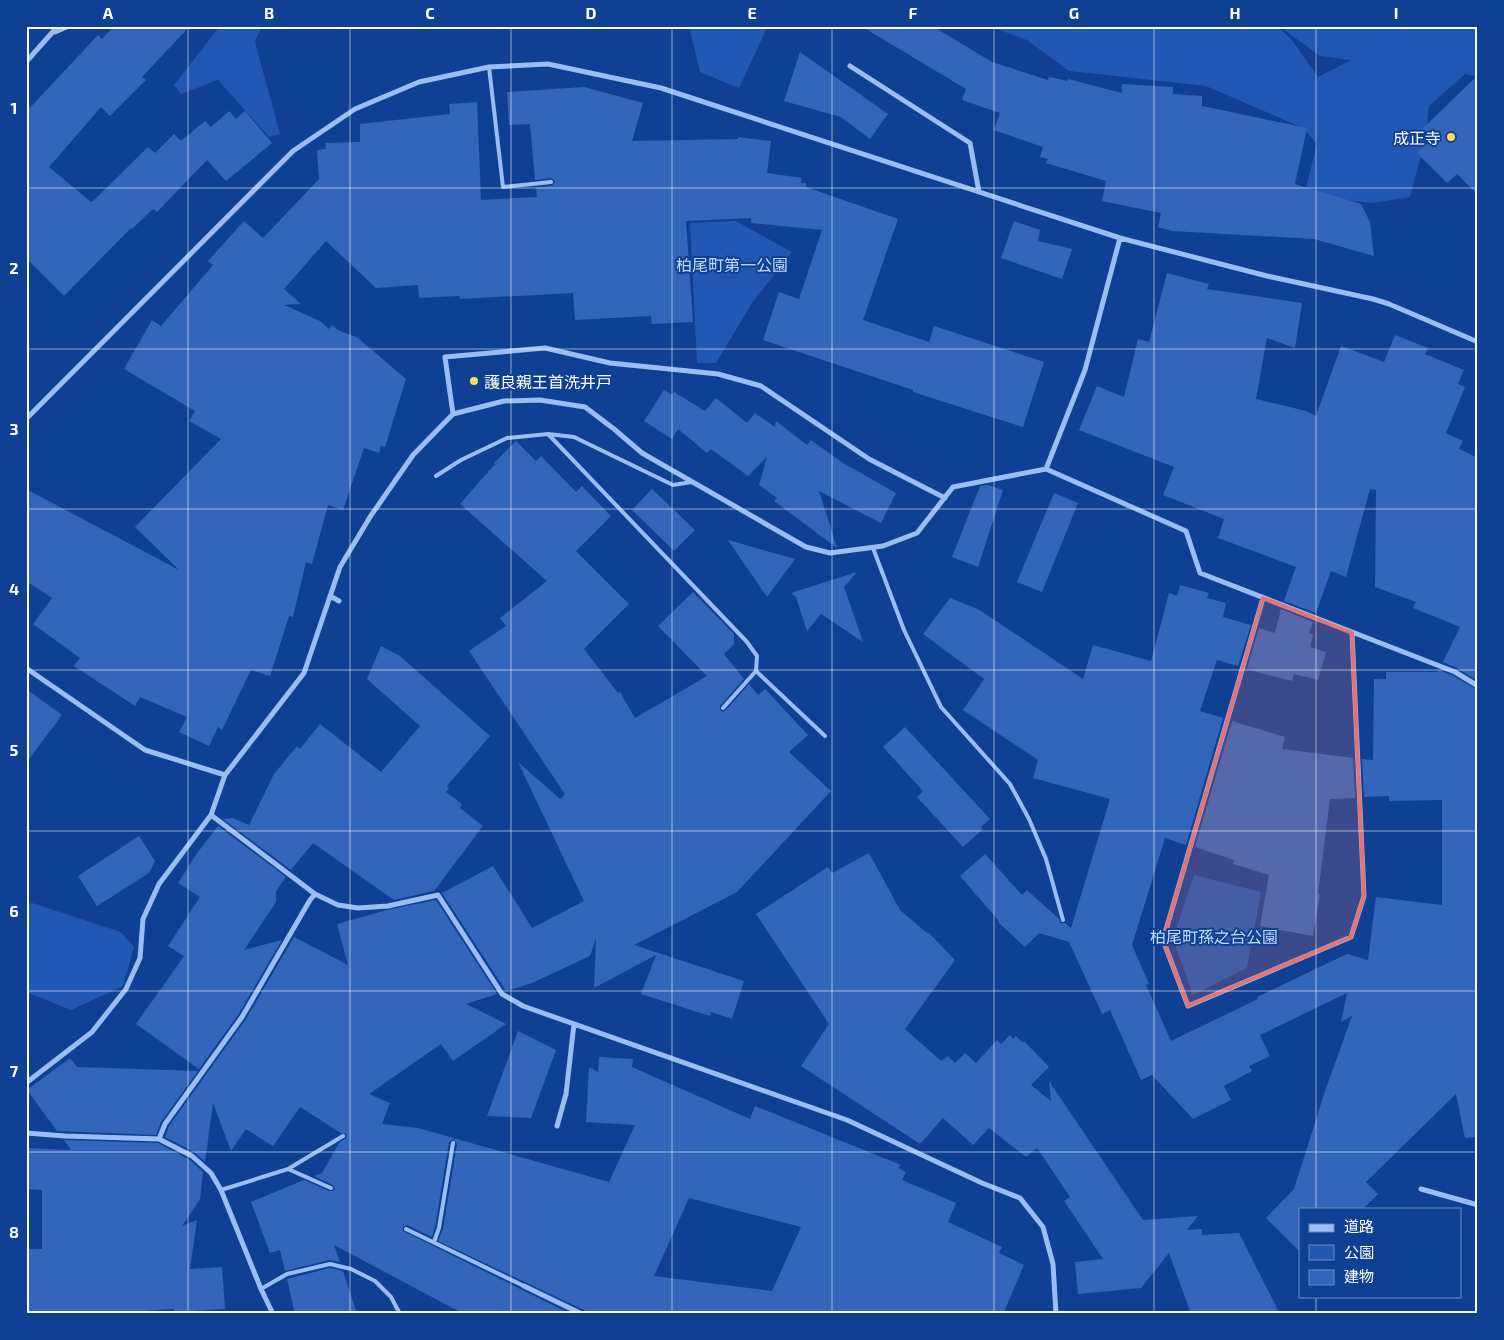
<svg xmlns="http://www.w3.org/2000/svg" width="1504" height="1340" viewBox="0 0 1504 1340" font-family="'Exo 2','Noto Sans JP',sans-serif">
<rect width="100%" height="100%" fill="#0f4093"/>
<path fill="#2058b3" d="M 220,26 L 262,26 L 255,42 L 280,134 L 269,137 L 218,80 L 181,94 L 174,85 Z
M 689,26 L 766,26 L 766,30 L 739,88 L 700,72 Z
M 988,26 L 1277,26 L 1292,40 L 1318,77 L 1351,60 L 1320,56 L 1279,26 L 1478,26 L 1478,77 L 1465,74 L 1429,106 L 1425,140 L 1410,197 L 1373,203 L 1304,196 L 1317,144 L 1303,128 L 1206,86 L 1069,71 L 1027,40 Z
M 736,221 L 792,252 L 752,303 L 716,363 L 697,363 L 690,223 Z
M 1194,875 L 1261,892 L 1247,968 L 1193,995 L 1173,939 Z
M 32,903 L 121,932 L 134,947 L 123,986 L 71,1010 L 26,992 L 26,905 Z"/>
<path fill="#36b" fill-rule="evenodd" d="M 114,26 L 190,26 L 142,77 L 146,80 L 110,116 L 101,107 L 49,167 L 91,202 L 93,201 L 148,147 L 155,153 L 174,134 L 181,141 L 205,121 L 211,127 L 229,111 L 236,119 L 245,111 L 272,143 L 226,181 L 207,160 L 157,212 L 153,209 L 132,229 L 131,228 L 64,296 L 26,258 L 26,112 L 98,35 L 102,39 Z
M 861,26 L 932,26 L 992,62 L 1048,80 L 1049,77 L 1068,81 L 1068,79 L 1122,93 L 1122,84 L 1173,87 L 1173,94 L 1202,96 L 1202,106 L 1307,128 L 1295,184 L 1361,204 L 1370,222 L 1374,256 L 1314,239 L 1172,231 L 1158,227 L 1161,213 L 1102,201 L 1106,181 L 1046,163 L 1048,159 L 1040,157 L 1043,147 L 994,130 L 1000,113 L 962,100 L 966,89 Z
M 800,52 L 888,114 L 870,139 L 841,117 L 784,101 Z
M 1478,75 L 1478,195 L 1457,174 L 1447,183 L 1417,153 L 1428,142 L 1419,132 Z
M 584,87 L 643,103 L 632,141 L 738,139 L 738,137 L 771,141 L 767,173 L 802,178 L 801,183 L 806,183 L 806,187 L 898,219 L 863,320 L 929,342 L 934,326 L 1044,362 L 1023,427 L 913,392 L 913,390 L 763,340 L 779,292 L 799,299 L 822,230 L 751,223 L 751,218 L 686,221 L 693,322 L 652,324 L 651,316 L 575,320 L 573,293 L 460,299 L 459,296 L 419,298 L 418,285 L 376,288 L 326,241 L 284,289 L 301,304 L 284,305 L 320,321 L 329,329 L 332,325 L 338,330 L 358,338 L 406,379 L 385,447 L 381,446 L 379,453 L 364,448 L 343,510 L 328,505 L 312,564 L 306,562 L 293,617 L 289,616 L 270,676 L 251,670 L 222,730 L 218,727 L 209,746 L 179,732 L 187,717 L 140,697 L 135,706 L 74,666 L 80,658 L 33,624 L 52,598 L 26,581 L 26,489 L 179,570 L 135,527 L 221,439 L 189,421 L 195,411 L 124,369 L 152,320 L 161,326 L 213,265 L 208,261 L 244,221 L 263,238 L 319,179 L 317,150 L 326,149 L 325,143 L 360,142 L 360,124 L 450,114 L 449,104 L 477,102 L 481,200 L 537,197 L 536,187 L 552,186 L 555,181 L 551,178 L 535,180 L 530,124 L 509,125 L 507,92 Z
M 1014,221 L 1040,230 L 1038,241 L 1072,249 L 1062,279 L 1001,258 Z
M 1167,273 L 1209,284 L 1207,289 L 1302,303 L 1295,348 L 1267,338 L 1256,399 L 1306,411 L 1316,416 L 1341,346 L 1384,362 L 1395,335 L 1428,348 L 1425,354 L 1464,370 L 1458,384 L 1465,387 L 1446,433 L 1463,441 L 1459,449 L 1478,458 L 1478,681 L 1457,668 L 1443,662 L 1460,627 L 1413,608 L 1416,602 L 1375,587 L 1376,490 L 1370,489 L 1346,577 L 1331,571 L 1316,613 L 1284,601 L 1296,567 L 1218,538 L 1224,519 L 1163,495 L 1174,467 L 1079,430 L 1097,386 L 1124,397 L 1138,339 L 1149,342 Z
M 664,390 L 672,395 L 674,392 L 705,411 L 716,398 L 747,423 L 755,413 L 775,427 L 776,421 L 807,445 L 811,440 L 843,463 L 896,493 L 881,523 L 819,491 L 837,548 L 774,501 L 777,498 L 759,485 L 767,457 L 748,476 L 711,449 L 707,453 L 678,429 L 672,439 L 644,421 Z
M 516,441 L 536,461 L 541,456 L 576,492 L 582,486 L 611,516 L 576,551 L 629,604 L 584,649 L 618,693 L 620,692 L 635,718 L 707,676 L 658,626 L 693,592 L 734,634 L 734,644 L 724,654 L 744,679 L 720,706 L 720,710 L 723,712 L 726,710 L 749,684 L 758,695 L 765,689 L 808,735 L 789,752 L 831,791 L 737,892 L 634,945 L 744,981 L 732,1019 L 711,1012 L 710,1016 L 641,994 L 656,955 L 594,988 L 596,938 L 590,956 L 532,983 L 506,991 L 442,893 L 493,866 L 532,928 L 584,901 L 518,762 L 560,799 L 565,794 L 469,651 L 506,626 L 500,618 L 547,581 L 460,504 L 495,464 L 494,463 Z
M 988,485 L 1003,490 L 978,567 L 952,557 L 980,486 Z
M 652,489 L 695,530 L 674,551 L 632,510 Z
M 1054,493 L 1078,503 L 1042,592 L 1017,582 Z
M 728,540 L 795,559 L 767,597 Z
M 857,572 L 844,587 L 863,642 L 821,614 L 807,631 L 796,597 L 791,593 Z
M 1180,585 L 1209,593 L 1207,598 L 1226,603 L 1223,617 L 1251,625 L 1238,666 L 1217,660 L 1200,711 L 1223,718 L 1186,845 L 1165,838 L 1132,945 L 1149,984 L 1146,985 L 1171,1041 L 1258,999 L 1257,997 L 1347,954 L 1368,960 L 1376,897 L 1442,905 L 1442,800 L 1389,801 L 1389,796 L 1364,797 L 1362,759 L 1373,760 L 1374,679 L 1386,679 L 1386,672 L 1438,672 L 1439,670 L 1453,676 L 1478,690 L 1478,1137 L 1465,1138 L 1456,1094 L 1366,1182 L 1378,1194 L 1363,1209 L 1300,1209 L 1300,1252 L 1266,1218 L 1294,1189 L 1325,1091 L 1352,1016 L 1341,1022 L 1347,993 L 1260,1035 L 1270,1056 L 1249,1066 L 1252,1071 L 1224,1086 L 1231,1100 L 1193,1119 L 1152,1075 L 1141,1080 L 1110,1010 L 1102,1014 L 1069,942 L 1039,933 L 1025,947 L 998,922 L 999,921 L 960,876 L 985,854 L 1022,895 L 1027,890 L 1058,918 L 1061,923 L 1065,923 L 1071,928 L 1110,799 L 1033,778 L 1038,760 L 963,710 L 984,679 L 923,634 L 950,598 L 978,609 L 1083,679 L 1093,645 L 1151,661 L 1169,593 L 1177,596 Z
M 1281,609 L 1313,622 L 1309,633 L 1313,634 L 1310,647 L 1326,652 L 1318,680 L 1294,674 L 1292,681 L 1247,669 L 1259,628 L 1275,633 Z
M 381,646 L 400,656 L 490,736 L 447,786 L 449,788 L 446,792 L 462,804 L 460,808 L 483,826 L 434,891 L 394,900 L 313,843 L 291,870 L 223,819 L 233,818 L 249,825 L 274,774 L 297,746 L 300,749 L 320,724 L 381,772 L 420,726 L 367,679 Z
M 26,689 L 62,715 L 26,763 Z
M 1232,721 L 1285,737 L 1282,749 L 1353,758 L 1355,798 L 1330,799 L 1318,894 L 1320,894 L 1313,936 L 1260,926 L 1269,875 L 1233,864 L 1234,860 L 1195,847 Z
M 905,727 L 990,819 L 981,827 L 983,829 L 963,847 L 917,797 L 923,791 L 883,747 Z
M 218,826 L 286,877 L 276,891 L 276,902 L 244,950 L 282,940 L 238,1015 L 199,1069 L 136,1024 L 184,956 L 168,946 L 200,897 L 178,883 L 198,852 Z
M 139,836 L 155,861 L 149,873 L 97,906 L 78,876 Z
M 869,853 L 900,910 L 927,933 L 928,932 L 955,960 L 905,1029 L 941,1061 L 948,1056 L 955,1063 L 965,1053 L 976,1063 L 997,1040 L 1001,1044 L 1010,1035 L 1013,1039 L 1016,1036 L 1023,1043 L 1024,1041 L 1049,1067 L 1031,1085 L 1051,1101 L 1049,1081 L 1143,1220 L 1198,1216 L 1187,1230 L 1202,1229 L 1202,1235 L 1239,1233 L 1280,1314 L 1191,1314 L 1169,1253 L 1141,1288 L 1078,1294 L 1075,1262 L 1103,1259 L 1064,1201 L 1070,1197 L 1037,1148 L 1026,1157 L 989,1128 L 973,1145 L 943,1118 L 920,1144 L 801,1066 L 829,1024 L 756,914 L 828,867 L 832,873 Z
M 436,900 L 497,994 L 466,1004 L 506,1024 L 453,1061 L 441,1044 L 369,1094 L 390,1103 L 382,1124 L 418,1128 L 609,1182 L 635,1125 L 586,1122 L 589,1067 L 598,1072 L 599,1057 L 633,1059 L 632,1067 L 750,1119 L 755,1106 L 901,1165 L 898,1168 L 906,1172 L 902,1180 L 956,1203 L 948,1222 L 1002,1247 L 999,1253 L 1024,1265 L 1003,1314 L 586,1314 L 584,1310 L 438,1241 L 443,1229 L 457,1144 L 453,1139 L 449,1142 L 435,1227 L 432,1237 L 407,1225 L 403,1227 L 403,1231 L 571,1314 L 464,1314 L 334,1245 L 340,1262 L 329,1260 L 285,1271 L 280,1250 L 270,1253 L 251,1202 L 304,1180 L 329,1191 L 333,1191 L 335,1188 L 333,1185 L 314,1176 L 322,1173 L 339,1143 L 346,1138 L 346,1134 L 341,1133 L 300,1107 L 273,1146 L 246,1129 L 231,1151 L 213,1103 L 205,1162 L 194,1152 L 165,1137 L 169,1126 L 246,1019 L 294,937 L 348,965 L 337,924 L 387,910 ZM 689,1198 L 801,1227 L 772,1291 L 654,1276 Z
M 518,1031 L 556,1050 L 531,1118 L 487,1116 Z
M 70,1058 L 77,1067 L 198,1071 L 161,1122 L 156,1135 L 57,1131 L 27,1090 Z
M 64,1140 L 158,1143 L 190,1160 L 203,1172 L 200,1199 L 182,1226 L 197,1220 L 190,1269 L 222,1267 L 225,1309 L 174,1312 L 174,1309 L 100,1314 L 26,1314 L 26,1249 L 42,1249 L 42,1190 L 26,1189 L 26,1148 L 71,1150 Z
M 330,1268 L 343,1271 L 357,1314 L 295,1314 L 287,1279 Z"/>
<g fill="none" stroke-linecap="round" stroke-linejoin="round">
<path stroke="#9abdf4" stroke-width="4" d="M 489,67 L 503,187 L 551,182
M 548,434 L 747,642 L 757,656 L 756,671 L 723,708
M 436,476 L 461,460 L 507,438 L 548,434 L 574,437 L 673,485 L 692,482
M 873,548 L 904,630 L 941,707 L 1010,784 L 1029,819 L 1046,859 L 1063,920
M 756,671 L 825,736
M 288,1169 L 331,1188
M 221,1190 L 288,1169 L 343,1136
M 406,1229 L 524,1286
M 434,1242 L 439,1228 L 453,1143
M 261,1289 L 287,1274 L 330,1264 L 351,1269 L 375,1281 L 391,1297 L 400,1314"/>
<path stroke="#9abdf4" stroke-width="5" d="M 55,32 L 69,26
M 26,62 L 58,26
M 850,66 L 970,143 L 979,192
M 453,414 L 445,357 L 545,348 L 610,363 L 718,374 L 761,386 L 869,459 L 945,498
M 26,419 L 293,151 L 355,109 L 419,82 L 489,67 L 548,64 L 661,88 L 1120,238 L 1267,276 L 1373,299 L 1389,304 L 1478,342
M 1046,469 L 1085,370 L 1120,238
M 330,596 L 339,601
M 1263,598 L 1163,940 L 1188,1006 L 1351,937 L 1364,896 L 1352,633
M 26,668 L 145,750 L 225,775
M 211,815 L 315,894 L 338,905 L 358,908 L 388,906 L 438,895 L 502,994 L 523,1006 L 847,1120 L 982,1183 L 1020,1198 L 1043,1227 L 1053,1264 L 1056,1314
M 26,1083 L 92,1032 L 126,989 L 140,958 L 143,919 L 159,884 L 211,815 L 225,775 L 304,673 L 340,567 L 370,517 L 413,455 L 453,414 L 504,401 L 540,400 L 585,407 L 614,429 L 642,453 L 806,547 L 830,553 L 883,546 L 917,533 L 953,487 L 1046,469 L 1186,531 L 1200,573 L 1455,672 L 1478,686
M 557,1126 L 566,1094 L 574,1024
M 26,1133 L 65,1136 L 159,1139 L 192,1156 L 211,1173 L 221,1190 L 261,1289 L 273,1314
M 159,1139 L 165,1124 L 242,1017 L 310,900 L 315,894
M 1421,1189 L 1478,1205
M 524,1286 L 582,1314"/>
</g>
<path fill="#e47373" fill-opacity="0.2" stroke="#e47373" stroke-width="4" stroke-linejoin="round" d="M 1263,598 L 1352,633 L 1364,896 L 1351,937 L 1188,1006 L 1163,940 Z"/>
<path fill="none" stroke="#fff" stroke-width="1" stroke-opacity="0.55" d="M 188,26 L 188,1314M 350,26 L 350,1314M 511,26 L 511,1314M 672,26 L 672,1314M 832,26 L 832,1314M 994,26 L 994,1314M 1154,26 L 1154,1314M 1316,26 L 1316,1209M 26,188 L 1478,188M 26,349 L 1478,349M 26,509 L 1478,509M 26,670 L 1478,670M 26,831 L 1478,831M 26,991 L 1478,991M 26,1152 L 1478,1152M 1316,1296 L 1316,1314"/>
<g fill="#ffdb5d" stroke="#0f4093" stroke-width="2">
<circle cx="1451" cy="137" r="5"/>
<circle cx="474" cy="381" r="5"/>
</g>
<g text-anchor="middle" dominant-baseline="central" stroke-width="4" stroke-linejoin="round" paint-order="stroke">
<g font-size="16" fill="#fff" stroke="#0f4093" text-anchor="end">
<text x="1441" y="137">成正寺</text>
<text x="484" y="381" text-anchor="start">護良親王首洗井戸</text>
</g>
<g font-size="16" fill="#c2dafe" stroke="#0f4093">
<text x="732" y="264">柏尾町第一公園</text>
<text x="1214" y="936">柏尾町孫之台公園</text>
</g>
</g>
<rect width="1504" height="1340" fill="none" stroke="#0f4093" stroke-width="55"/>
<rect x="1299" y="1208" width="162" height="90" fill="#0f4093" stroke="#6f8cbe"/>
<rect x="1309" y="1224" width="25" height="8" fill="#9abdf4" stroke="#6f8cbe"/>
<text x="1344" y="1232" font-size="15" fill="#ffffff">道路</text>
<rect x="1309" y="1245" width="25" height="15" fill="#2058b3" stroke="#6f8cbe"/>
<text x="1344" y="1258" font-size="15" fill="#ffffff">公園</text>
<rect x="1309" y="1270" width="25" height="15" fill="#3366bb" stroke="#6f8cbe"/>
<text x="1344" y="1282" font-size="15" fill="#ffffff">建物</text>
<rect x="28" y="28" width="1448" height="1284" fill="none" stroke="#fff" stroke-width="2"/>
<g font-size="16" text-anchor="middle" font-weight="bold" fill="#fff">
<text x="108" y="19">A</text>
<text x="269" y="19">B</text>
<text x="430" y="19">C</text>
<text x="591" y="19">D</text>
<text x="752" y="19">E</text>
<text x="913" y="19">F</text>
<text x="1074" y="19">G</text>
<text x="1235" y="19">H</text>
<text x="1396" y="19">I</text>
<text x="14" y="114">1</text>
<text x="14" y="274">2</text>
<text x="14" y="435">3</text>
<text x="14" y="595">4</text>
<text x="14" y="756">5</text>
<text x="14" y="917">6</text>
<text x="14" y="1077">7</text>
<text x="14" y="1238">8</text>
</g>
</svg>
